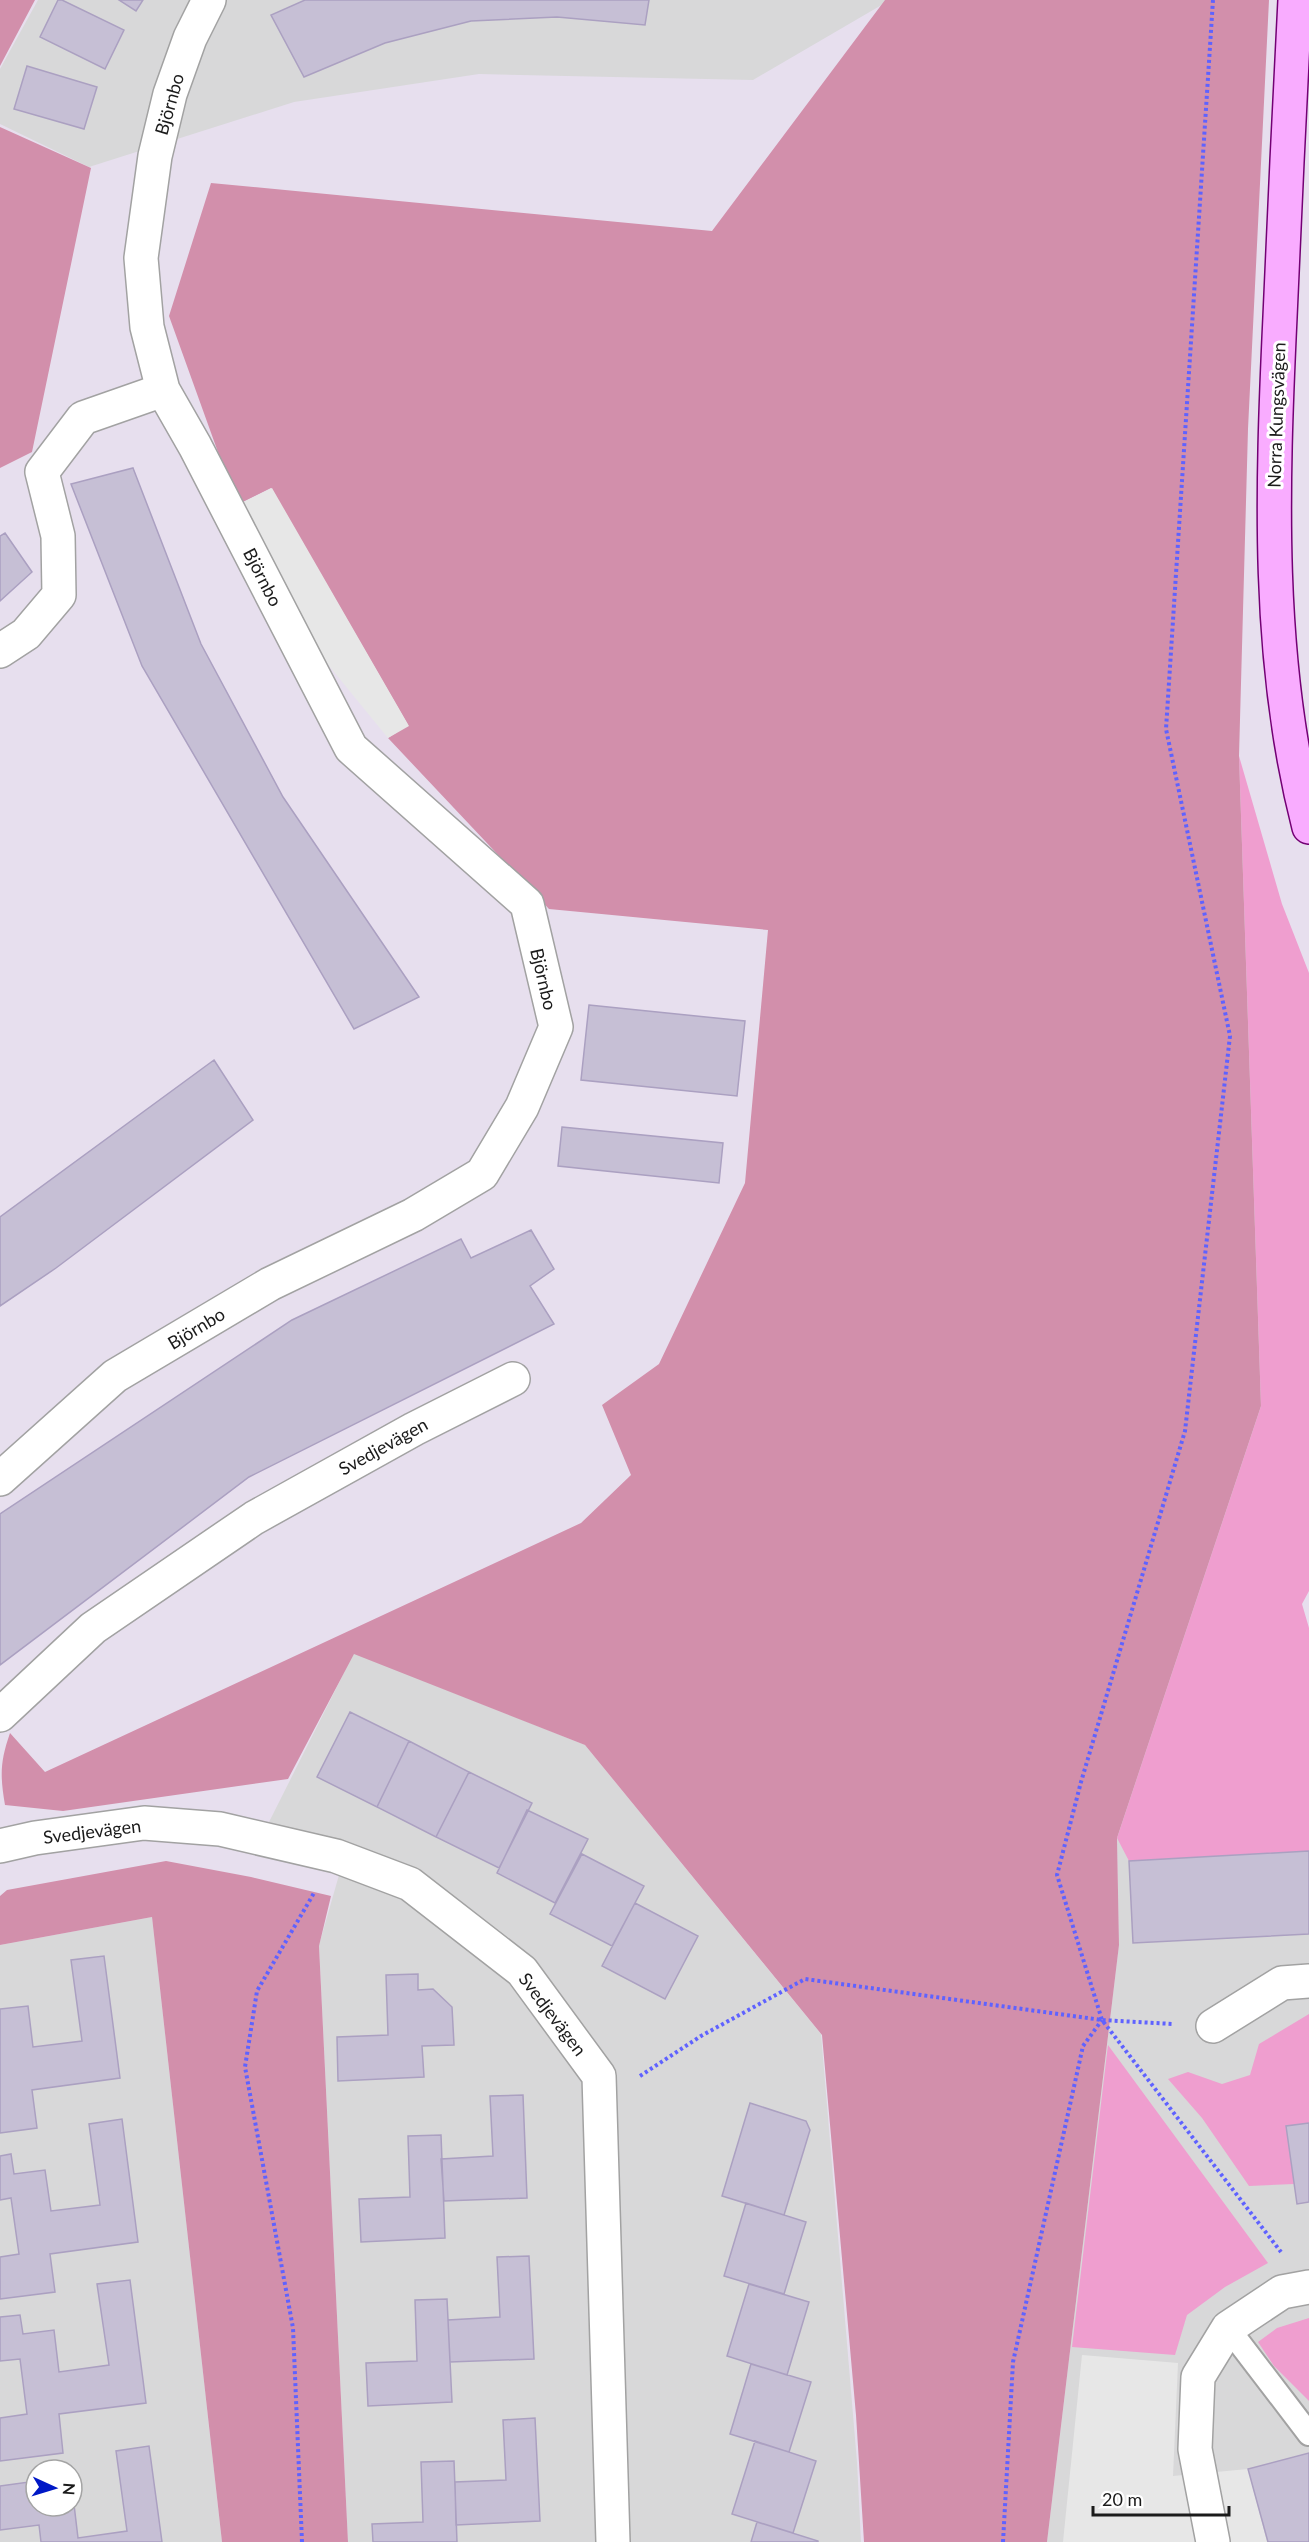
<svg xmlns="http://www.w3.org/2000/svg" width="1309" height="2542" viewBox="0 0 1309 2542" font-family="Lato,sans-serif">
<rect width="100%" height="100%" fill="#e7dfee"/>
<path fill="#d8d8d9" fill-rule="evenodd" d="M 38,0 L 885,0 L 885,3 L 753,80 L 479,74 L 294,102 L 89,167 L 0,124 L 0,69 Z
M 354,1653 L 585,1745 L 821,2034 L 857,2462 L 861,2542 L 348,2542 L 319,1945 L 347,1847 L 269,1822 Z
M 1309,1728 L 1309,2542 L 1047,2542 L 1119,1945 L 1117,1838 Z
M 152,1917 L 222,2542 L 0,2542 L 0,1945 ZM 36,2470 L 72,2470 L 72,2506 L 36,2506 Z"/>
<path fill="#ef9ecf" d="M 1239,756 L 1282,904 L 1309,973 L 1309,1591 L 1302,1604 L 1309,1628 L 1309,1851 L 1129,1861 L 1117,1838 L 1261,1406 Z
M 1309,2014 L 1309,2123 L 1294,2184 L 1249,2186 L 1202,2118 L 1168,2079 L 1188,2072 L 1222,2084 L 1250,2075 L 1259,2044 Z
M 1108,2045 L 1268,2263 L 1225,2287 L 1187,2315 L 1175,2355 L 1072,2347 Z
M 1309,2318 L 1309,2401 L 1274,2366 L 1258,2342 L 1277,2328 Z"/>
<path fill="#d28fab" d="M 0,0 L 35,0 L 0,66 Z
M 885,0 L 1269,0 L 1248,429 L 1239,756 L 1261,1406 L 1117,1838 L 1119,1945 L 1047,2542 L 864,2542 L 856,2415 L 822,2035 L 585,1745 L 354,1654 L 288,1779 L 63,1811 L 5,1805 C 0,1776 0,1762 10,1733 L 45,1772 L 581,1523 L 631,1475 L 602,1405 L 659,1364 L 745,1183 L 768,930 L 549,909 L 388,738 L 408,725 L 271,488 L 237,505 L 169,316 L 211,183 L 712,231 Z
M 0,127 L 91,168 L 32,452 L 0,468 Z
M 166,1861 L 251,1877 L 331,1896 L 319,1946 L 348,2542 L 222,2542 L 152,1917 L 0,1945 L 0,1896 L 7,1890 Z"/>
<path fill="#e7e7e7" d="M 272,488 L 409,726 L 388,738 L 312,645 L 237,505 Z
M 1082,2355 L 1178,2363 L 1173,2476 L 1248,2469 L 1267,2542 L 1063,2542 Z"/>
<path fill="#c6bfd5" stroke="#aba0c1" stroke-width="1.5" d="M 58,0 L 62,0 L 124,30 L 105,69 L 40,37 Z
M 119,0 L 143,0 L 136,11 Z
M 305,0 L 649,0 L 645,25 L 557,17 L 471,21 L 385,43 L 304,77 L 271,15 Z
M 27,66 L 97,87 L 84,129 L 14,109 Z
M 133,468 L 201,644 L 283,797 L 419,997 L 354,1029 L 142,666 L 71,484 Z
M 5,533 L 32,572 L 0,601 L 0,536 Z
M 589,1005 L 745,1021 L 737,1096 L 581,1080 Z
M 214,1060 L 253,1120 L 56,1268 L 0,1306 L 0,1217 Z
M 562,1127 L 723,1143 L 719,1183 L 558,1166 Z
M 531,1230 L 554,1269 L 530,1286 L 554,1324 L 249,1477 L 0,1665 L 0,1514 L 292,1320 L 461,1239 L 471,1258 Z
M 350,1712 L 409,1741 L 377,1807 L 317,1777 Z
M 409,1741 L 469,1772 L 436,1837 L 377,1807 Z
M 469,1772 L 532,1803 L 499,1868 L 436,1837 Z
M 527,1810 L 588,1839 L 555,1903 L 497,1873 Z
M 1309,1851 L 1309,1934 L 1133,1943 L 1129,1861 Z
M 582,1854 L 644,1886 L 612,1946 L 550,1914 Z
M 635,1903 L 698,1936 L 665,1999 L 602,1966 Z
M 104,1956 L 120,2078 L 32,2090 L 37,2128 L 0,2133 L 0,2009 L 28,2006 L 33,2047 L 82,2041 L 71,1960 Z
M 418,1974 L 418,1990 L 433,1989 L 452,2007 L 454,2045 L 422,2046 L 424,2077 L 338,2081 L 337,2037 L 388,2035 L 386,1975 Z
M 523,2095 L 527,2198 L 444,2201 L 441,2159 L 493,2156 L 490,2096 Z
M 750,2103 L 806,2121 L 810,2130 L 784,2215 L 722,2196 Z
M 122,2119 L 138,2242 L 50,2254 L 55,2292 L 0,2299 L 0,2257 L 19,2254 L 11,2198 L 0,2200 L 0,2156 L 11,2154 L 14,2174 L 45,2170 L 51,2211 L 100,2205 L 89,2124 Z
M 1309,2123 L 1309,2202 L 1297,2204 L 1286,2126 Z
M 441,2135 L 445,2238 L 361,2242 L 359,2199 L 410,2197 L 408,2136 Z
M 746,2203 L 806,2222 L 784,2294 L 724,2276 Z
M 529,2256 L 534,2359 L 450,2362 L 448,2320 L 500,2317 L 497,2257 Z
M 130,2280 L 146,2403 L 59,2414 L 63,2453 L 0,2461 L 0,2418 L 27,2414 L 20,2359 L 0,2361 L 0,2317 L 20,2315 L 23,2334 L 54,2330 L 59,2372 L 109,2365 L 97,2284 Z
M 749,2284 L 809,2302 L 787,2375 L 727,2356 Z
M 447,2299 L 452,2402 L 368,2406 L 366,2363 L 417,2361 L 415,2300 Z
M 751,2364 L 811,2382 L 789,2452 L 730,2434 Z
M 535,2418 L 540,2521 L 456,2525 L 455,2482 L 506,2480 L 503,2420 Z
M 755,2441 L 816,2461 L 793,2533 L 732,2514 Z
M 149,2446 L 162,2542 L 41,2542 L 39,2525 L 0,2530 L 0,2486 L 36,2481 L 36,2506 L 72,2506 L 73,2496 L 78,2538 L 127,2531 L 116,2451 Z
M 1309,2453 L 1309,2542 L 1268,2542 L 1248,2469 Z
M 454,2461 L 457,2542 L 373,2542 L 372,2524 L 423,2522 L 421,2462 Z
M 757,2522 L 818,2541 L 818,2542 L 751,2542 Z"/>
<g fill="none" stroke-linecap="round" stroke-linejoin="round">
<g stroke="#a2a2a2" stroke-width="26">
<path id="service" d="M 1228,2328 L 1309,2434"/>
</g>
<g stroke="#a2a2a2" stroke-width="36">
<path id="minor" d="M 163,390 L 147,327 L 141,258 L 155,156 L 170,94 L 190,38 L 209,0
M 0,651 L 26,634 L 59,595 L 58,536 L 42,472 L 83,418 L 163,390 L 195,446 L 351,748 L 527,904 L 556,1027 L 522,1107 L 482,1174 L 413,1215 L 270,1284 L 115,1376 L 0,1479
M 0,1715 L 93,1628 L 254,1518 L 414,1429 L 513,1379
M 0,1846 L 35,1838 L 144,1823 L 220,1829 L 336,1856 L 410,1884 L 522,1971 L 599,2076 L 613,2542
M 1213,2026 L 1282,1983 L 1309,1981
M 1213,2542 L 1195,2449 L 1198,2377 L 1228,2328 L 1282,2292 L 1309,2287"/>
</g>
<g stroke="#730074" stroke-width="36">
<path id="secondary" d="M 1295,0 C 1289,106 1285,211 1280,317 C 1272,487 1266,661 1309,827"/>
</g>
<path stroke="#5f62ff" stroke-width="4" stroke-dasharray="3 3" stroke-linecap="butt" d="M 1213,0 L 1166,729 L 1230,1036 L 1185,1431 L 1081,1782 L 1057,1875 L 1102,2020 L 1281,2252
M 640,2076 L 701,2036 L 805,1979 L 1102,2020 L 1173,2024
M 302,2542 L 293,2328 L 245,2067 L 257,1991 L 314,1893
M 1003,2542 L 1013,2362 L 1083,2046 L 1102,2020"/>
<use href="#service" stroke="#fff" stroke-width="22"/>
<use href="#minor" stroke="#fff" stroke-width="33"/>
<use href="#secondary" stroke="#f9acff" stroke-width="33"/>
</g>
<g text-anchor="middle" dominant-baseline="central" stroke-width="6" stroke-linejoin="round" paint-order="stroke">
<g font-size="18" fill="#1b1b1b" stroke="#fff">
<text transform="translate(169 104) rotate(-74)">Björnbo</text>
<text transform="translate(1276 415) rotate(-88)">Norra Kungsvägen</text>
<text transform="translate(263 577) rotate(63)">Björnbo</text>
<text transform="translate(544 979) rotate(77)">Björnbo</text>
<text transform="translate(196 1328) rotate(-31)">Björnbo</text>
<text transform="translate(383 1446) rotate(-29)">Svedjevägen</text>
<text transform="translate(92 1831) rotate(-7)">Svedjevägen</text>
<text transform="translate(553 2014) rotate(53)">Svedjevägen</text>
</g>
</g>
<g transform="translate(54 2488) rotate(94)"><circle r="28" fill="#ffffff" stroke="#a4a4a4" stroke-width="1.5"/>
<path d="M0-4.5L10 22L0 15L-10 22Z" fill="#0018c6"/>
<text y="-9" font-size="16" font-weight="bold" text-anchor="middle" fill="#1b1b1b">N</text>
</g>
<path d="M1093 2506v9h136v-9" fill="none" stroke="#1b1b1b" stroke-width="3"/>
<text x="1102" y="2506" font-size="18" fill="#1b1b1b" stroke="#ffffff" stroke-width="4.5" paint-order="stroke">20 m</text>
</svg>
